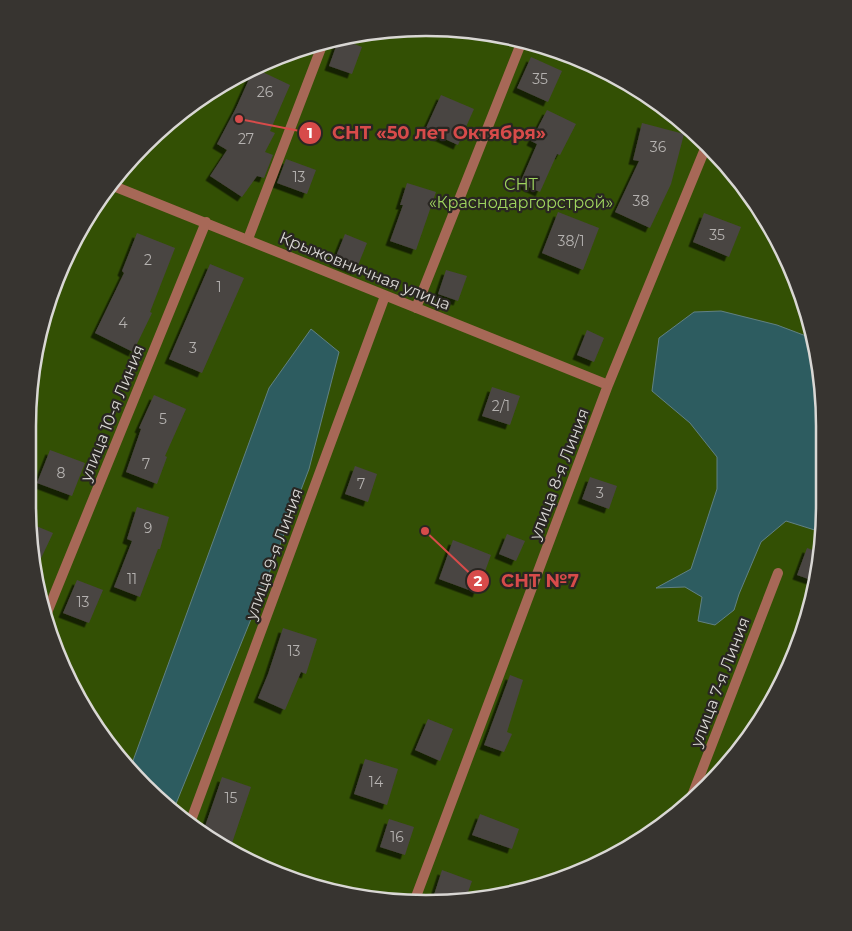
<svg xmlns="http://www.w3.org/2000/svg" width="852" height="931" viewBox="0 0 852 931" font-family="Montserrat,sans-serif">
<defs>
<filter id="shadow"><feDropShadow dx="-4.5" dy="4.5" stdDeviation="0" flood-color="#0009"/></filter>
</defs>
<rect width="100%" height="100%" fill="#33302b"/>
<path fill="#335004" d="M 426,28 L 504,35 L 579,58 L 648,95 L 708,144 L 757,205 L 794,274 L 817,349 L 821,557 L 803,633 L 771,704 L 726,768 L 668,821 L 579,873 L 503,896 L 400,903 L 323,890 L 250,862 L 163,805 L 110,747 L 68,681 L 35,583 L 28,505 L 35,348 L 58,273 L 95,204 L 144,144 L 205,95 L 274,58 L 349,35 Z"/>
<path fill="#2d5c60" stroke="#618183" d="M 721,311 L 777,325 L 814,339 L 817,349 L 821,532 L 786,521 L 761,542 L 739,594 L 734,610 L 715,625 L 698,621 L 702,597 L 685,587 L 656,588 L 691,569 L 717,489 L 717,457 L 690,423 L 652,391 L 659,338 L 694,312 Z
M 311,329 L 339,352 L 309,469 L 260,597 L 173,811 L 163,805 L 130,769 L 269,388 Z"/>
<path fill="#4a4443" filter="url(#shadow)" d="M 339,38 L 362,47 L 352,74 L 329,66 Z
M 531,57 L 562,71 L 548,102 L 517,88 Z
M 254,68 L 290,85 L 270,131 L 275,133 L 265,152 L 273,155 L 264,178 L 257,176 L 242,197 L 210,176 L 227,150 L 217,144 L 236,108 Z
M 441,95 L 474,109 L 458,145 L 425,130 Z
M 547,110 L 576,124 L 560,155 L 557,154 L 540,192 L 520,183 L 537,144 L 531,141 Z
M 642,123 L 684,134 L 671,184 L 650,228 L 615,212 L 639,161 L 633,160 Z
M 286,159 L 316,170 L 307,194 L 277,183 Z
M 407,183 L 436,192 L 416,250 L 390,241 L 403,205 L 400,205 Z
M 558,212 L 599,228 L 583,270 L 542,253 Z
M 704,213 L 741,227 L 729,257 L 693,242 Z
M 137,233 L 175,248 L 150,312 L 152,313 L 133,352 L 95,333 L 124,273 L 122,271 Z
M 345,234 L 367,243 L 356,270 L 334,261 Z
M 210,264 L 244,278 L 202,373 L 169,359 Z
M 446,270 L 467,276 L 458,301 L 438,294 Z
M 587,330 L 604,338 L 594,362 L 577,355 Z
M 492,387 L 520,396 L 510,425 L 482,416 Z
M 154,395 L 186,409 L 165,456 L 167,457 L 157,484 L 126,472 L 141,429 L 139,428 Z
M 50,450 L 85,463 L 72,496 L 37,483 Z
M 355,466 L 377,474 L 368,502 L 345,494 Z
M 590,477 L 617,486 L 609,509 L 582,499 Z
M 137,507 L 169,517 L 160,549 L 158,549 L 140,597 L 114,587 L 132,541 L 127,539 Z
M 29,523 L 53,533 L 34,573 Z
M 507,534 L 525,541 L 516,561 L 499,554 Z
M 453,540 L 491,555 L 477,593 L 439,579 Z
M 807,548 L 821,553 L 818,570 L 814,581 L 797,575 Z
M 77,580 L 103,590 L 89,623 L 63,613 Z
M 283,628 L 317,639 L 306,674 L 301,672 L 285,710 L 258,698 L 268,674 Z
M 510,675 L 523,680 L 507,732 L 512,734 L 504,752 L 484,745 Z
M 428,719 L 453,729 L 440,761 L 415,750 Z
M 365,759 L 398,769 L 387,805 L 354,794 Z
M 222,777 L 251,787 L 230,849 L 203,832 Z
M 480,814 L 519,829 L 512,849 L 472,835 Z
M 389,819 L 414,827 L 405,855 L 380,847 Z
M 442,870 L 472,881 L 466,898 L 432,901 Z"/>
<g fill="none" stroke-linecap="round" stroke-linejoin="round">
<path stroke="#a76857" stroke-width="10" d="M 111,185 L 608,385
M 248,239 L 323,43
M 416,308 L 522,41
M 46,615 L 206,222
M 690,801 L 778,573
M 190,823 L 385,296
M 414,902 L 608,385 L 707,144"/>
</g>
<g text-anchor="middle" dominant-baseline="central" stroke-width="4.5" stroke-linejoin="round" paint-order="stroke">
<g font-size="14" fill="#b5b2b0">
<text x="540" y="79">35</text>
<text x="265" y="92">26</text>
<text x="246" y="139">27</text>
<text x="658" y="147">36</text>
<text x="299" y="177">13</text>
<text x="641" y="201">38</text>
<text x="717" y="235">35</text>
<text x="571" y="241">38/1</text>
<text x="148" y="260">2</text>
<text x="219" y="287">1</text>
<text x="123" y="323">4</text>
<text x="193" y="348">3</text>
<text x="501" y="406">2/1</text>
<text x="163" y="419">5</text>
<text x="146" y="464">7</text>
<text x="61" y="473">8</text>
<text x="361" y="484">7</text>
<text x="600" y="493">3</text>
<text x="148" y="528">9</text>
<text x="132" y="579">11</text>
<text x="83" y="602">13</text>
<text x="294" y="651">13</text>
<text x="376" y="782">14</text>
<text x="231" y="798">15</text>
<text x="397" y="837">16</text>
</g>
<g font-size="16" fill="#9ed45e" stroke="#292622">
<text x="521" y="184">СНТ<tspan x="521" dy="18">«Краснодаргорстрой»</tspan></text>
</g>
<g font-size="16" fill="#d9d7d4" stroke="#292622">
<text transform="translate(365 271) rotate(22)">Крыжовничная улица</text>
<text transform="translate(112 413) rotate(-68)">улица 10-я Линия</text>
<text transform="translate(559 474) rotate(-69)">улица 8-я Линия</text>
<text transform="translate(274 554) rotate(-70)">улица 9-я Линия</text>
<text transform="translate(720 682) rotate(-69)">улица 7-я Линия</text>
</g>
</g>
<path d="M0 0H852V931H0ZM426 36H426A390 390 0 0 1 816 426V505A390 390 0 0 1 426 895H426A390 390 0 0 1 36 505V426A390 390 0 0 1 426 36Z" fill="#373430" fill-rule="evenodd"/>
<path fill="none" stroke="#d9d7d4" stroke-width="2.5" d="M426 36H426A390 390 0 0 1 816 426V505A390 390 0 0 1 426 895H426A390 390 0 0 1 36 505V426A390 390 0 0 1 426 36Z"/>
<path fill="none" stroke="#d74b4a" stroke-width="2" d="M239 119L310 133M425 531L478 581"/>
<g fill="#d74b4a" stroke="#292622" stroke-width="2">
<circle cx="239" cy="119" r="5"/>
<circle cx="425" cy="531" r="5"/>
<circle cx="310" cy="133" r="12"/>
<circle cx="478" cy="581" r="12"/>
</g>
<g font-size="15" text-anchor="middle" font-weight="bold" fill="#fff">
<text x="310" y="138">1</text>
<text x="478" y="586">2</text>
</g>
<g font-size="18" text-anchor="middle" font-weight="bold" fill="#d74b4a" stroke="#292622" stroke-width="4.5" stroke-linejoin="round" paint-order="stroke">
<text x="439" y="139">СНТ «50 лет Октября»</text>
<text x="540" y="587">СНТ №7</text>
</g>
</svg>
